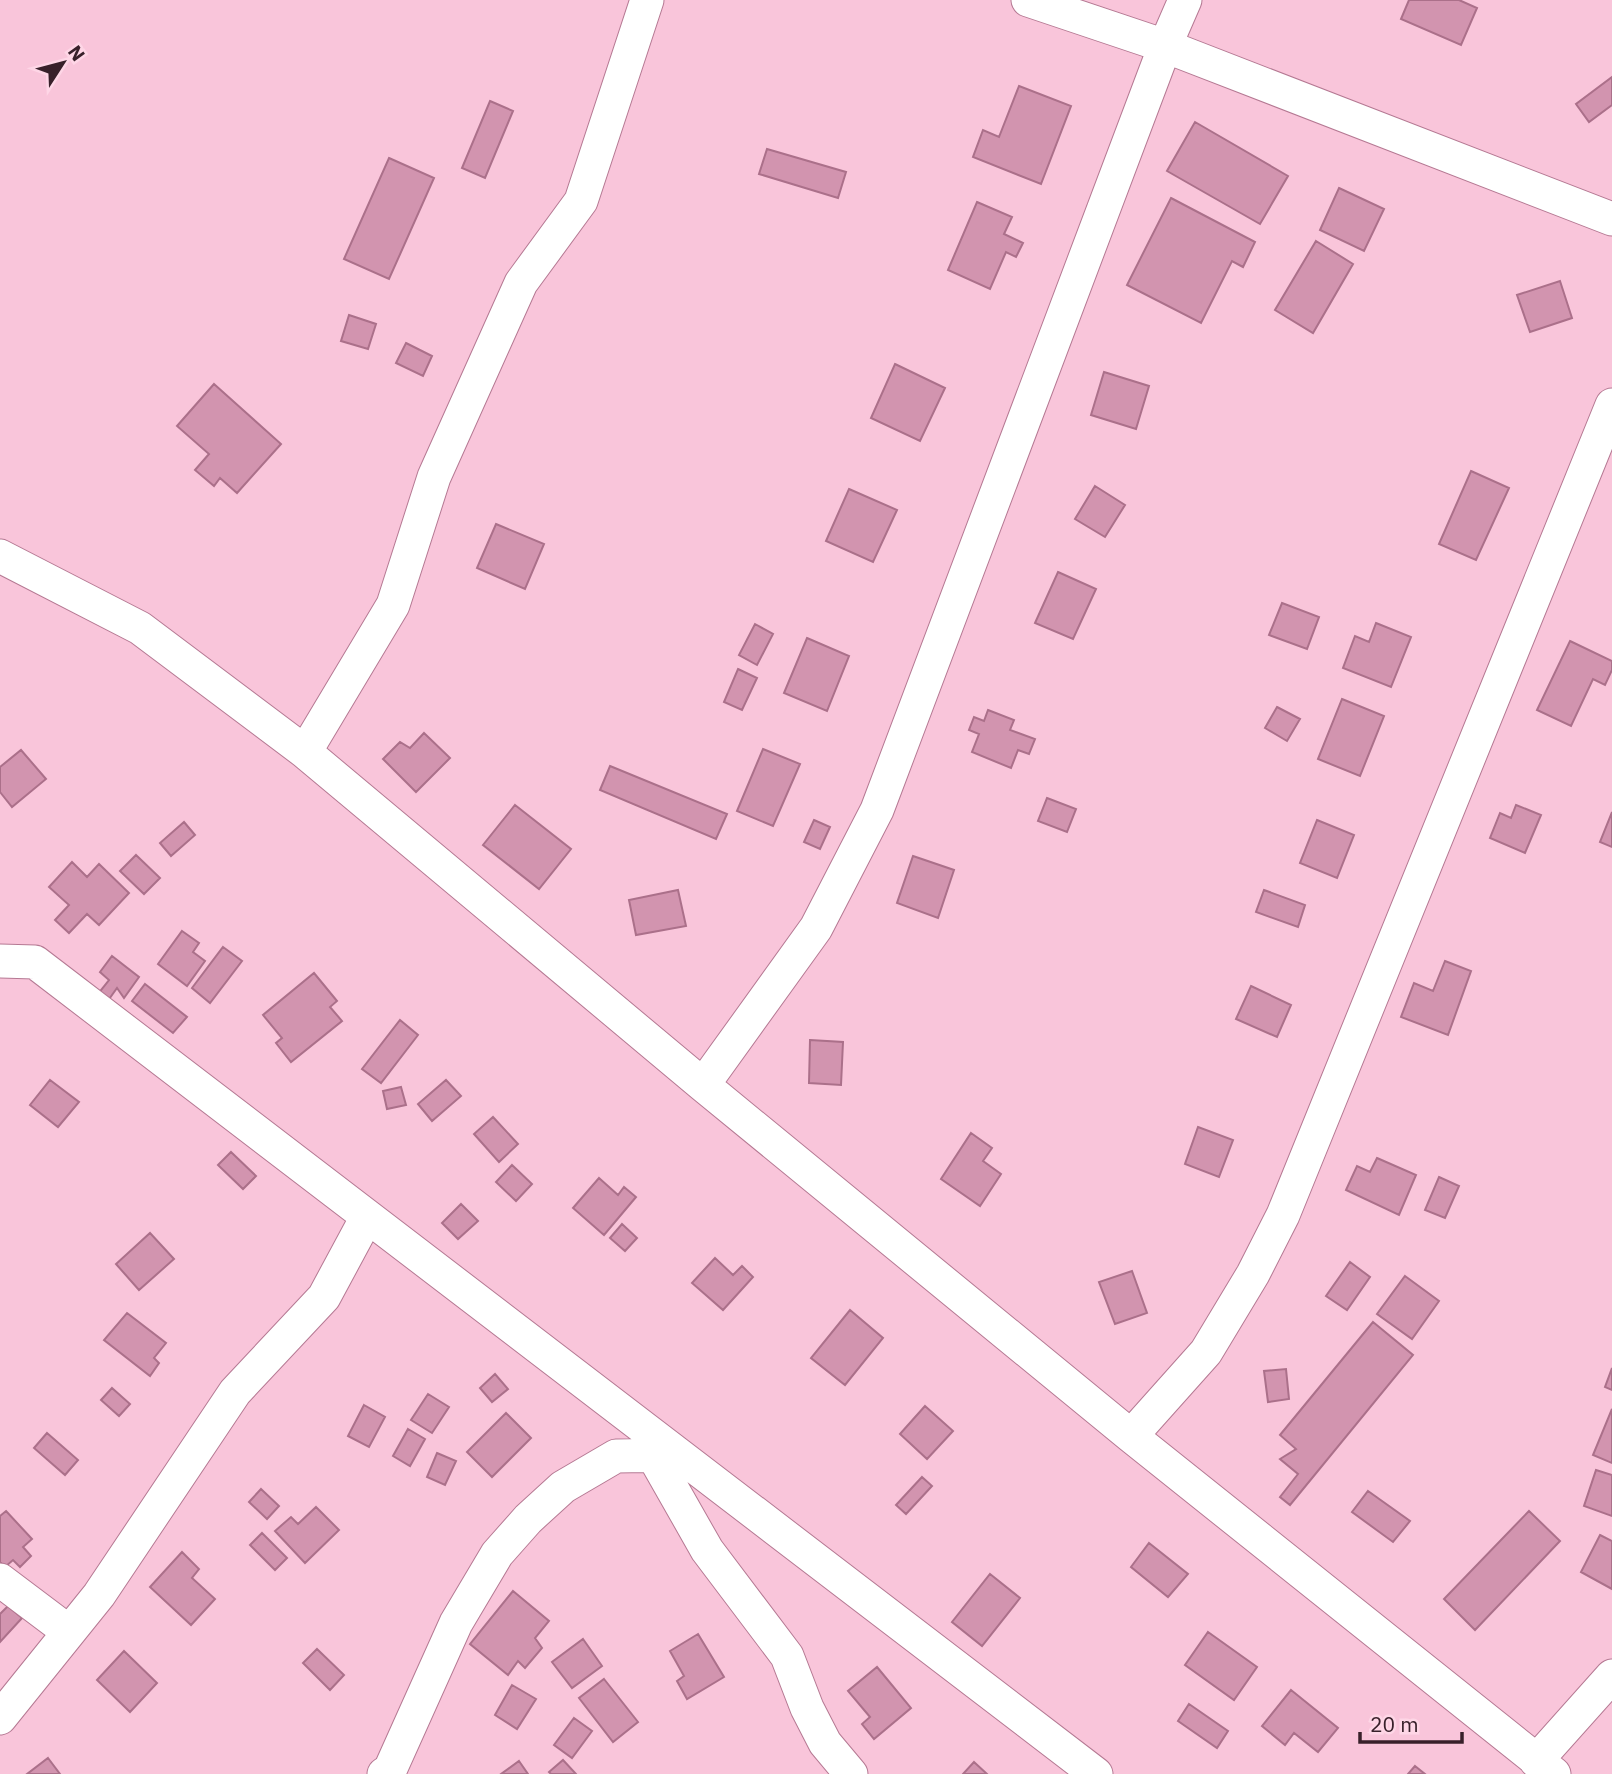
<svg xmlns="http://www.w3.org/2000/svg" width="1612" height="1774" viewBox="0 0 1612 1774" font-family="'IBM Plex Sans',sans-serif">
<rect width="100%" height="100%" fill="#f9c5da"/>
<path fill="#d294af" stroke="#ab708a" stroke-width="2" d="M 1409,0 L 1459,0 L 1477,8 L 1461,45 L 1401,19 Z
M 1612,77 L 1612,105 L 1589,122 L 1576,104 Z
M 1019,86 L 1071,106 L 1041,184 L 973,157 L 983,130 L 999,137 Z
M 490,101 L 513,111 L 485,178 L 462,168 Z
M 1195,122 L 1288,176 L 1260,224 L 1167,171 Z
M 767,149 L 846,172 L 838,198 L 759,174 Z
M 389,158 L 434,178 L 389,279 L 344,259 Z
M 1339,188 L 1384,209 L 1364,251 L 1320,230 Z
M 1171,198 L 1255,242 L 1243,267 L 1232,261 L 1201,323 L 1127,285 Z
M 977,202 L 1012,217 L 1004,234 L 1023,243 L 1016,257 L 1006,252 L 990,289 L 948,270 Z
M 1316,241 L 1353,264 L 1313,333 L 1275,310 Z
M 1560,281 L 1572,318 L 1530,332 L 1517,295 Z
M 349,315 L 376,324 L 368,349 L 341,341 Z
M 406,343 L 432,356 L 423,376 L 396,363 Z
M 895,364 L 945,388 L 920,441 L 871,418 Z
M 1104,372 L 1149,386 L 1136,429 L 1091,415 Z
M 214,384 L 281,444 L 237,493 L 220,478 L 214,486 L 195,470 L 209,454 L 177,426 Z
M 1471,471 L 1509,488 L 1476,560 L 1439,544 Z
M 1095,486 L 1125,505 L 1105,537 L 1075,519 Z
M 849,489 L 897,510 L 873,562 L 826,541 Z
M 496,524 L 544,544 L 525,589 L 477,568 Z
M 1058,572 L 1096,589 L 1073,639 L 1035,623 Z
M 1282,603 L 1319,617 L 1307,649 L 1269,635 Z
M 1376,623 L 1411,637 L 1391,687 L 1343,668 L 1355,636 L 1369,642 Z
M 755,624 L 773,634 L 757,665 L 739,655 Z
M 807,638 L 849,656 L 827,711 L 784,693 Z
M 1570,641 L 1612,661 L 1612,670 L 1605,685 L 1593,679 L 1571,726 L 1537,710 Z
M 738,669 L 757,678 L 742,710 L 724,702 Z
M 1342,699 L 1384,716 L 1360,776 L 1318,759 Z
M 1277,707 L 1300,719 L 1287,741 L 1265,728 Z
M 988,710 L 1014,720 L 1010,730 L 1035,739 L 1029,754 L 1018,750 L 1011,768 L 972,752 L 979,734 L 969,730 L 974,717 L 984,721 Z
M 424,733 L 450,758 L 416,792 L 383,759 L 400,742 L 410,748 Z
M 763,749 L 800,764 L 773,826 L 737,811 Z
M 21,750 L 46,779 L 12,807 L 0,792 L 0,767 Z
M 610,766 L 727,814 L 716,839 L 600,790 Z
M 1047,798 L 1076,809 L 1067,832 L 1038,821 Z
M 515,805 L 571,849 L 539,889 L 483,845 Z
M 1516,805 L 1541,815 L 1525,853 L 1490,838 L 1500,813 L 1511,818 Z
M 1612,812 L 1612,847 L 1600,842 Z
M 814,820 L 830,827 L 820,849 L 804,842 Z
M 1317,820 L 1354,835 L 1337,878 L 1300,863 Z
M 184,822 L 195,835 L 171,856 L 160,843 Z
M 136,855 L 160,878 L 144,894 L 120,871 Z
M 913,856 L 954,870 L 938,918 L 897,903 Z
M 72,862 L 87,877 L 99,864 L 129,893 L 99,925 L 87,914 L 69,933 L 55,920 L 69,905 L 49,887 Z
M 678,890 L 686,926 L 636,935 L 629,900 Z
M 1264,890 L 1305,905 L 1298,927 L 1256,912 Z
M 182,931 L 199,943 L 193,952 L 205,961 L 187,986 L 158,964 Z
M 223,947 L 242,961 L 210,1003 L 192,988 Z
M 112,956 L 139,977 L 124,998 L 117,988 L 107,1002 L 98,994 L 109,980 L 100,972 Z
M 1445,961 L 1471,971 L 1448,1035 L 1401,1017 L 1414,983 L 1433,991 Z
M 314,973 L 337,1001 L 330,1007 L 342,1021 L 291,1062 L 276,1043 L 282,1038 L 263,1015 Z
M 145,984 L 187,1017 L 173,1033 L 132,1001 Z
M 1251,986 L 1291,1005 L 1277,1037 L 1236,1019 Z
M 400,1020 L 418,1035 L 381,1083 L 362,1069 Z
M 810,1040 L 843,1042 L 841,1085 L 809,1083 Z
M 50,1080 L 79,1102 L 58,1127 L 30,1105 Z
M 446,1080 L 461,1096 L 432,1121 L 418,1104 Z
M 401,1087 L 406,1105 L 387,1109 L 383,1091 Z
M 493,1117 L 518,1144 L 499,1162 L 474,1134 Z
M 1198,1127 L 1233,1140 L 1219,1177 L 1185,1164 Z
M 971,1133 L 992,1148 L 983,1161 L 1001,1174 L 980,1206 L 941,1179 Z
M 231,1152 L 256,1176 L 243,1189 L 218,1165 Z
M 1377,1158 L 1416,1175 L 1399,1215 L 1346,1190 L 1357,1166 L 1370,1172 Z
M 512,1165 L 532,1184 L 516,1201 L 496,1182 Z
M 1439,1177 L 1459,1186 L 1445,1218 L 1425,1210 Z
M 599,1178 L 618,1195 L 624,1187 L 636,1197 L 604,1235 L 573,1208 Z
M 461,1204 L 478,1221 L 458,1239 L 442,1223 Z
M 622,1224 L 637,1238 L 625,1251 L 610,1238 Z
M 150,1233 L 174,1259 L 139,1290 L 116,1264 Z
M 715,1258 L 733,1275 L 742,1266 L 753,1277 L 723,1310 L 692,1283 Z
M 1350,1262 L 1370,1277 L 1347,1310 L 1326,1296 Z
M 1132,1271 L 1147,1313 L 1115,1324 L 1099,1282 Z
M 1405,1276 L 1439,1301 L 1412,1339 L 1377,1314 Z
M 850,1310 L 883,1338 L 845,1385 L 811,1358 Z
M 127,1313 L 166,1343 L 154,1358 L 159,1363 L 150,1376 L 104,1340 Z
M 1373,1322 L 1413,1355 L 1290,1505 L 1280,1497 L 1298,1474 L 1280,1459 L 1296,1449 L 1280,1435 Z
M 1612,1368 L 1612,1390 L 1605,1387 Z
M 1286,1369 L 1289,1399 L 1268,1402 L 1264,1371 Z
M 495,1374 L 508,1389 L 492,1402 L 480,1388 Z
M 112,1388 L 130,1404 L 119,1416 L 101,1400 Z
M 428,1394 L 449,1407 L 432,1433 L 411,1420 Z
M 364,1405 L 385,1417 L 369,1447 L 348,1436 Z
M 925,1406 L 953,1431 L 927,1459 L 900,1434 Z
M 1612,1409 L 1612,1463 L 1593,1455 Z
M 506,1413 L 531,1438 L 492,1477 L 467,1452 Z
M 408,1429 L 425,1439 L 410,1466 L 393,1456 Z
M 47,1433 L 78,1460 L 65,1475 L 34,1448 Z
M 437,1453 L 456,1461 L 445,1485 L 427,1477 Z
M 1596,1470 L 1612,1475 L 1612,1516 L 1584,1506 Z
M 922,1477 L 932,1486 L 906,1514 L 896,1505 Z
M 261,1489 L 279,1506 L 267,1519 L 249,1502 Z
M 1368,1491 L 1410,1521 L 1393,1542 L 1352,1512 Z
M 316,1507 L 339,1530 L 305,1563 L 275,1531 L 291,1517 L 298,1524 Z
M 6,1511 L 32,1539 L 23,1547 L 31,1556 L 20,1567 L 13,1560 L 5,1567 L 0,1562 L 0,1516 Z
M 1529,1511 L 1560,1541 L 1475,1630 L 1444,1599 Z
M 262,1533 L 287,1558 L 275,1570 L 250,1545 Z
M 1600,1535 L 1612,1541 L 1612,1589 L 1581,1572 Z
M 1149,1543 L 1188,1574 L 1168,1597 L 1131,1567 Z
M 182,1552 L 199,1569 L 192,1578 L 215,1599 L 191,1625 L 150,1587 Z
M 990,1574 L 1020,1598 L 982,1646 L 952,1622 Z
M 513,1591 L 549,1621 L 535,1638 L 542,1648 L 525,1668 L 518,1661 L 508,1675 L 470,1644 Z
M 8,1606 L 22,1618 L 0,1642 L 0,1614 Z
M 1208,1632 L 1257,1667 L 1234,1700 L 1185,1665 Z
M 698,1634 L 724,1677 L 687,1699 L 677,1681 L 684,1676 L 670,1651 Z
M 583,1639 L 602,1666 L 572,1688 L 552,1662 Z
M 317,1649 L 344,1675 L 330,1690 L 303,1663 Z
M 124,1651 L 157,1683 L 130,1712 L 97,1680 Z
M 877,1667 L 911,1708 L 874,1739 L 862,1724 L 870,1717 L 848,1691 Z
M 604,1679 L 638,1722 L 613,1742 L 579,1698 Z
M 512,1685 L 536,1699 L 517,1729 L 495,1715 Z
M 1291,1690 L 1338,1728 L 1318,1752 L 1294,1733 L 1285,1745 L 1262,1726 Z
M 1189,1704 L 1228,1731 L 1217,1748 L 1178,1721 Z
M 574,1718 L 592,1731 L 572,1758 L 554,1745 Z
M 48,1758 L 60,1774 L 27,1774 Z
M 563,1760 L 576,1774 L 551,1774 L 549,1772 Z
M 519,1761 L 528,1774 L 501,1774 Z
M 974,1762 L 987,1774 L 963,1774 Z
M 1415,1766 L 1425,1774 L 1408,1774 Z"/>
<g fill="none" stroke-linecap="round" stroke-linejoin="round">
<g stroke="#b57993" stroke-width="35">
<path id="minor" d="M 1028,0 L 1165,46 L 1612,219
M 0,556 L 140,628 L 305,752 L 703,1085 L 1131,1436 L 1554,1774
M 305,752 L 393,605 L 434,477 L 521,283 L 581,201 L 647,0
M 0,961 L 35,962 L 1096,1774
M 703,1085 L 816,928 L 877,810 L 1165,46 L 1185,0
M 1131,1436 L 1206,1352 L 1253,1274 L 1283,1215 L 1612,405
M 653,1455 L 707,1550 L 787,1656 L 807,1708 L 825,1743 L 851,1774
M 0,1580 L 69,1632
M 0,1718 L 99,1595 L 235,1392 L 324,1297 L 367,1217
M 1536,1761 L 1612,1676
M 384,1774 L 390,1770 L 456,1623 L 497,1554 L 528,1519 L 563,1487 L 616,1456 L 678,1455"/>
</g>
<use href="#minor" stroke="#fff" stroke-width="33"/>
</g>
<g transform="translate(63 63) rotate(54)" stroke="#fed6e6" stroke-width="5" paint-order="stroke">
<path d="M0-5L12 26L0 18L-12 26Z" fill="#38202a"/>
<text y="-10" font-size="19" font-weight="bold" text-anchor="middle" fill="#38202a">N</text>
</g>
<path d="M1360 1732v10h102v-10" fill="none" stroke="#38202a" stroke-width="3.5"/>
<text x="1370" y="1732" font-size="21" fill="#38202a" stroke="#fed6e6" stroke-width="5" paint-order="stroke">20 m</text>
</svg>
